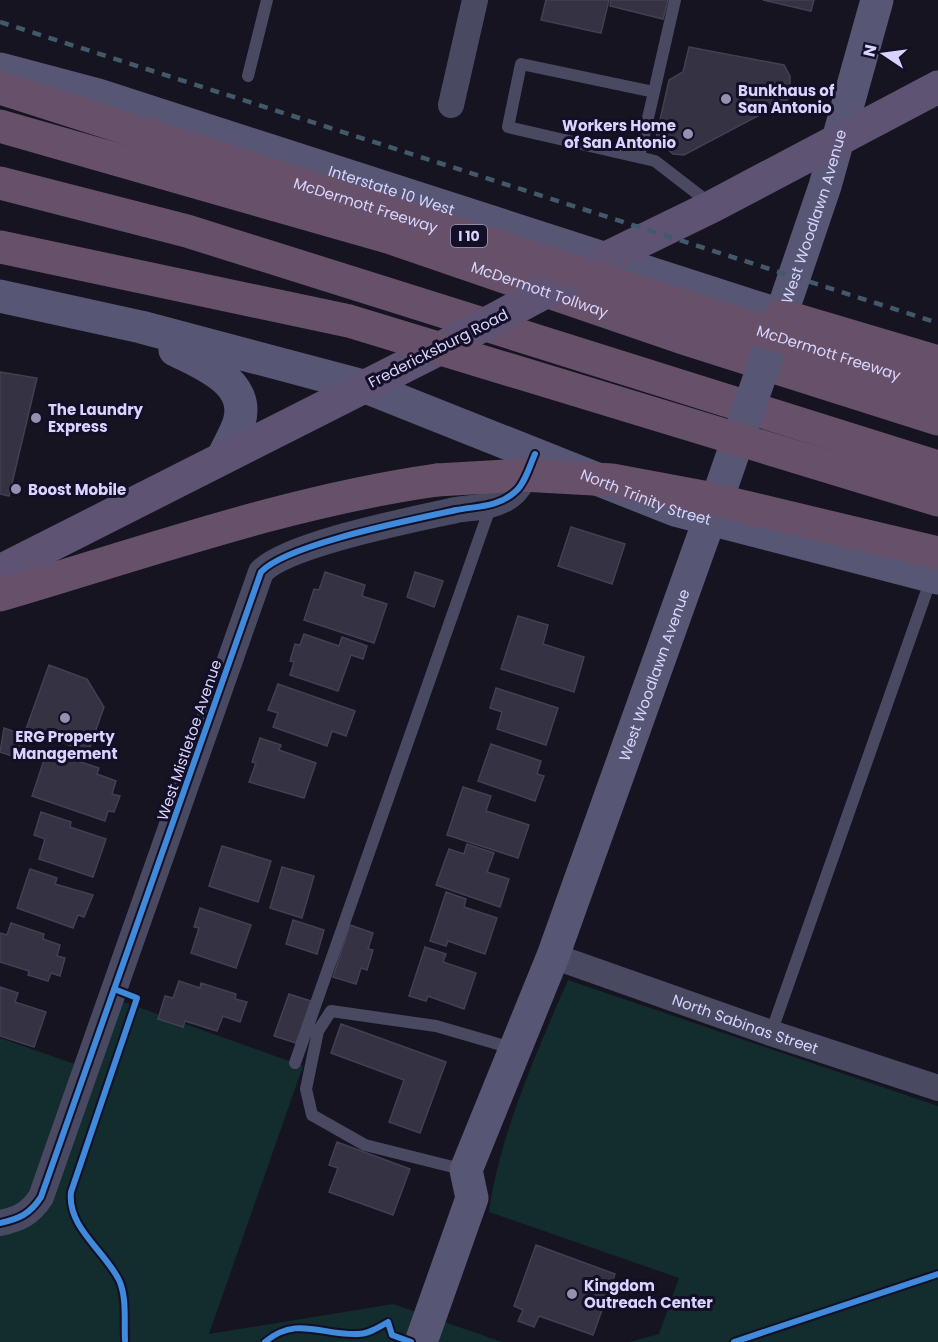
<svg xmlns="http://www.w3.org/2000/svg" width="938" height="1342" viewBox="0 0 938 1342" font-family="Poppins,sans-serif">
<rect width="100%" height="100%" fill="#161421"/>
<path fill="#132c2d" d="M 568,980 L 938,1106 L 938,1342 L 630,1342 L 659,1334 L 679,1278 L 489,1212 C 499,1136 537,1051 568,980 Z
M 121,1001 L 303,1066 L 209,1334 L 393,1304 L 502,1342 L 0,1342 L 0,1038 L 95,1071 Z"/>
<path fill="#343243" stroke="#433f54" stroke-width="1.5" d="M 546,0 L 609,0 L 601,33 L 541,20 Z
M 611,0 L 668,0 L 663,19 L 610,6 Z
M 763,0 L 814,0 L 811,11 Z
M 689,47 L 784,65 L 790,76 L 790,96 L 786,101 L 684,155 L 673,154 L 656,138 L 669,80 L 683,72 Z
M 0,372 L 37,378 L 9,496 L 0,494 Z
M 571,527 L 625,544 L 612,584 L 558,566 Z
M 325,572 L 365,585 L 362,596 L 387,604 L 374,643 L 304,620 L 314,589 L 319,590 Z
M 415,572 L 443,581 L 434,607 L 407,597 Z
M 518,616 L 548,625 L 543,644 L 584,657 L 574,692 L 501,669 Z
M 304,634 L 339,646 L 342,637 L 367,646 L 363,659 L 351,655 L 338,691 L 290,675 L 294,662 L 290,661 L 295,644 L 300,645 Z
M 49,665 L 87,679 L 104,707 L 88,752 L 26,729 Z
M 278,684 L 355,711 L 346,736 L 332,731 L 327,746 L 273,727 L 278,713 L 268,710 Z
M 496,688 L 558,708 L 546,745 L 497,729 L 502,712 L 490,708 Z
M 4,728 L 26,736 L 18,758 L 0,752 Z
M 260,738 L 281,745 L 279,750 L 316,763 L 304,798 L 249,782 L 256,763 L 252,762 Z
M 491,744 L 541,761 L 537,774 L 544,776 L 535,801 L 478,781 Z
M 47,751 L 99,768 L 97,774 L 116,781 L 112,794 L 120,796 L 114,812 L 108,811 L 105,821 L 32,796 Z
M 463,787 L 491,796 L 486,811 L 529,825 L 518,858 L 447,835 Z
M 41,812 L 71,822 L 70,827 L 106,839 L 93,877 L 39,859 L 45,839 L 34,835 Z
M 467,844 L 494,853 L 487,872 L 509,879 L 500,907 L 436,885 L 449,849 L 464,854 Z
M 222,846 L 271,861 L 258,902 L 209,886 Z
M 282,867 L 314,876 L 302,918 L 270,908 Z
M 30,869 L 57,878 L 55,884 L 93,895 L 84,917 L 78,915 L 73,928 L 17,908 Z
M 446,892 L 466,899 L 464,907 L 497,918 L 485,954 L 448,941 L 446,946 L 430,941 Z
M 200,908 L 251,925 L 236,968 L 191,953 L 199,928 L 194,927 Z
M 293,920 L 324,930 L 317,954 L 286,944 Z
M 11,923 L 44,934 L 43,939 L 60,945 L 57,956 L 65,958 L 60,976 L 51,973 L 48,981 L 28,975 L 29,971 L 0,962 L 0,933 L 7,935 Z
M 350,925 L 373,933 L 368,949 L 373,950 L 367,970 L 361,968 L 356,984 L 333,977 Z
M 425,947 L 446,954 L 443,962 L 476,973 L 464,1009 L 428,996 L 426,1001 L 409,996 Z
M 179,981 L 200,988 L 201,983 L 236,994 L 235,999 L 247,1002 L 240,1022 L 223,1016 L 217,1031 L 185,1021 L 183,1027 L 158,1019 L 165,996 L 173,998 Z
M 0,987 L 18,993 L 15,1002 L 46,1012 L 34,1047 L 0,1036 Z
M 289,994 L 311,1001 L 296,1043 L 274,1036 Z
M 341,1024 L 446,1062 L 420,1133 L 389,1122 L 404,1080 L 331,1053 Z
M 337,1142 L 410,1169 L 393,1215 L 329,1192 L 338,1168 L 329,1165 Z
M 536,1245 L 615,1274 L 593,1335 L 539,1316 L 534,1327 L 518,1321 L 523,1310 L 514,1306 Z"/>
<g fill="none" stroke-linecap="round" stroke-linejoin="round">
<path stroke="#4a4962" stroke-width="12" d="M 248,76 L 267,0
M 654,92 L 675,0
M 639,157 L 654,92 L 521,64 L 508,127 L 655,161 L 712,205
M 771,1033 L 931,579
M 295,1063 L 491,505
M 465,1170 L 365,1145 L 312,1115 L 306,1089 L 318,1031 L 331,1011 L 436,1026 L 515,1049"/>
<g stroke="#4a4962" stroke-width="26">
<path d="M 451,105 L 475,0"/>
<path id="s1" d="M 553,956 L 771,1033 L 938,1088"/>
<path d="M 0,1223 C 19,1219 30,1214 41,1197 L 261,572 C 286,544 416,519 456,510 C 473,507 490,508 505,499 C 520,491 524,477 531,463"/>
</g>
<g stroke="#575674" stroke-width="33">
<path id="s2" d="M 0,69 L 98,95 L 780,315"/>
<path id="s3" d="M 0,296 L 141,327 L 363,386 L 675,510 L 938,578"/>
<path id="s4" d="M 775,333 L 825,186 L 877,0"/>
<path d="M 175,350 C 203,364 251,382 239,423 C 235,435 228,446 223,457"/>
<path id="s5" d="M 421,1342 L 472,1198 L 466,1170 L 553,956 L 716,501"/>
</g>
<path stroke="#5e5373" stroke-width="33" d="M 606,258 L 713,206 L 938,87
M 0,571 L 437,350"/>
<g stroke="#67516a" stroke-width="33">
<path id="s6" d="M 0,126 L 391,238 L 680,337 L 938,419"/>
<path d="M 0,183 L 187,231 L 938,467"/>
<path d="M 780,315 L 938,362"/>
<path d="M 0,595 C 144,553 288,501 437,480"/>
</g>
<path stroke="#43596b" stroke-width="4.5" stroke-dasharray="9 8" stroke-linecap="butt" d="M 0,22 L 938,323"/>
<path stroke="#575674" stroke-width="33" d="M 719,494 L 775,333"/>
<path stroke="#5e5373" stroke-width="33" d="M 437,350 L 583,272"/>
<g stroke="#67516a" stroke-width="33">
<path id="s7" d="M 0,88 L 938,387"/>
<path d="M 0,247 L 349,321 L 938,500"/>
<path d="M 437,480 L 521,475 L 612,480 L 703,497 L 938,553"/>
</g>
<g stroke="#130f26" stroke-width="10">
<path id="cycleway" d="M 114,989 L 137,998 L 71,1192 C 67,1227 104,1250 119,1280 C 127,1297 124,1321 125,1340
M 0,1223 C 19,1219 30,1214 41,1197 L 261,572 C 286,544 416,519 456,510 C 478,506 499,507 516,491 C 525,483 530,465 535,454
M 265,1342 C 297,1315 322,1336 358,1334 C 369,1334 379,1327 388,1322 L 392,1335 L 411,1342
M 734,1342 L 938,1274"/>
</g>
<use href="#cycleway" stroke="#408adc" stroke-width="6"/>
</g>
<g fill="#9591b1" stroke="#130f26" stroke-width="2">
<circle cx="726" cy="99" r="6"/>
<circle cx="688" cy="134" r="6"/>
<circle cx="36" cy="418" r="6"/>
<circle cx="16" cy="489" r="6"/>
<circle cx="65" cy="718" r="6"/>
<circle cx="572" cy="1294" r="6"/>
</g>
<g text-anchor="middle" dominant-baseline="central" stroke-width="6" stroke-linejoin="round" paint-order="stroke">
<rect fill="#130f26" stroke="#9e99be" stroke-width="1.5" x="451" y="225" width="36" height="22" rx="4.5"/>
<g font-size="14" font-weight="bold" fill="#d9d4ff">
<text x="469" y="236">I 10</text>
</g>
<g font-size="15" font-weight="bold" fill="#d9d4ff" stroke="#130f26" text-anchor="start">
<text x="738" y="90">Bunkhaus of<tspan x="738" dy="17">San Antonio</tspan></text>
<text x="676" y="125" text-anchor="end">Workers Home<tspan x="676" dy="17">of San Antonio</tspan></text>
<text x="48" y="409">The Laundry<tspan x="48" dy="17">Express</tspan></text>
<text x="28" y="489">Boost Mobile</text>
<text x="65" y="736" text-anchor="middle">ERG Property<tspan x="65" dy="17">Management</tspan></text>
<text x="584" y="1285">Kingdom<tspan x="584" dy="17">Outreach Center</tspan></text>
</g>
<g font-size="15" fill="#d9d4ff" stroke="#130f26">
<text stroke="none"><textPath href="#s2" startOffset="410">Interstate 10 West</textPath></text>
<text stroke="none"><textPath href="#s7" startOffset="384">McDermott Freeway</textPath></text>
<text stroke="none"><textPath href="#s4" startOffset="123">West Woodlawn Avenue</textPath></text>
<text stroke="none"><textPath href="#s6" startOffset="564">McDermott Tollway</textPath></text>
<text transform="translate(438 348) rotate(-27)">Fredericksburg Road</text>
<text stroke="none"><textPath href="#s7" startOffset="870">McDermott Freeway</textPath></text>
<text stroke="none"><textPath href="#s3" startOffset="678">North Trinity Street</textPath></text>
<text stroke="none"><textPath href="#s5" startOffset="711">West Woodlawn Avenue</textPath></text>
<text transform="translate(189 740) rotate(-71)">West Mistletoe Avenue</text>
<text stroke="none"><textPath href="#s1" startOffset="204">North Sabinas Street</textPath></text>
</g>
</g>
<g transform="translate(884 54) rotate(283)" stroke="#130f26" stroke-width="4.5" paint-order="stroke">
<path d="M0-4.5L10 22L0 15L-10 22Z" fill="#d9d4ff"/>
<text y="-9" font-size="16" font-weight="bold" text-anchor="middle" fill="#d9d4ff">N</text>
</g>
</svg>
